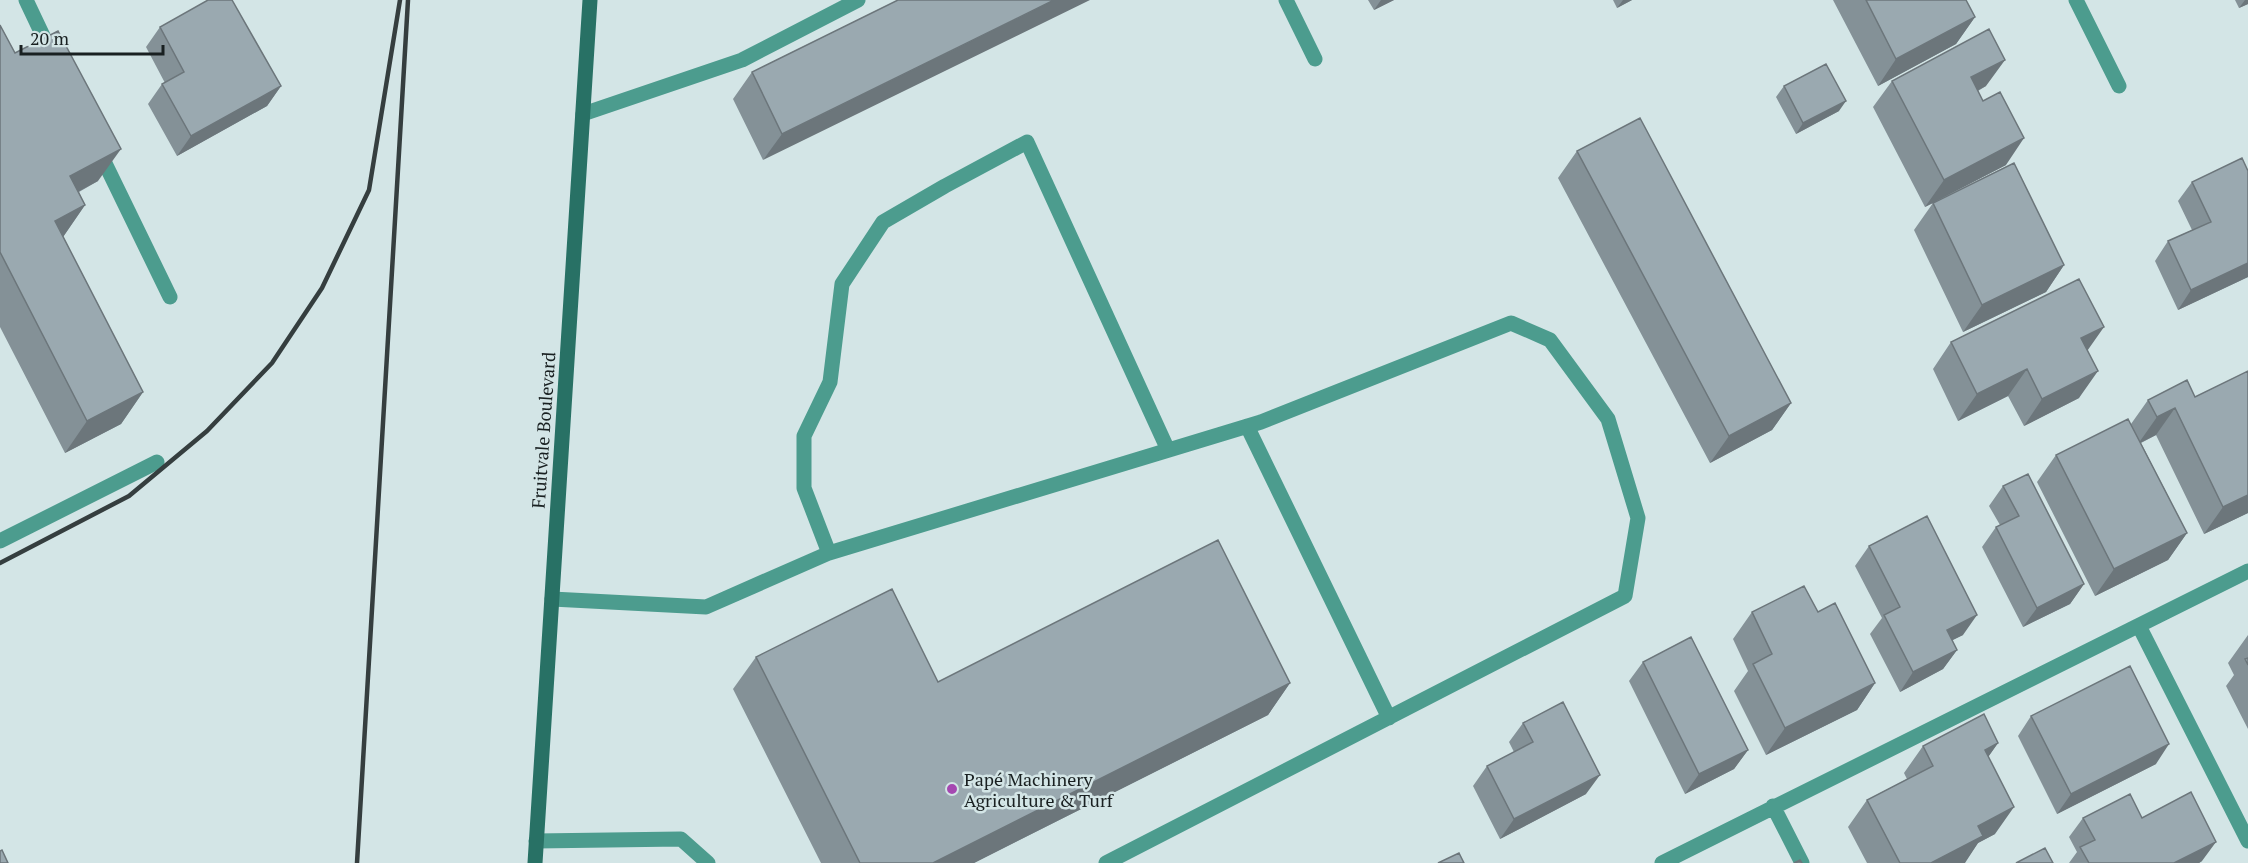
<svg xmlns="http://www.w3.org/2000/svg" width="2248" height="863" viewBox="0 0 2248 863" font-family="'PT Serif',serif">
<rect width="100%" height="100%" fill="#d3e5e6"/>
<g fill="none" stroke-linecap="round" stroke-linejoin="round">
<path stroke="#4c9c8e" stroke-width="15" d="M 26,0 L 53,57
M 583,114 L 742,60 L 858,0
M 99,151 L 170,297
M 1247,426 L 1389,718
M 0,541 L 157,462
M 829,553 L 804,488 L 804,436 L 830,382 L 842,284 L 883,222 L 945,186 L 1027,142 L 1168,450
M 552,599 L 706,607 L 829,553 L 1261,422 L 1511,323 L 1550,340 L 1608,419 L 1638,518 L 1625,596 L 1106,863
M 2139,626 L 2248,841
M 1773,806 L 1802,863
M 536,841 L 681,839 L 708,863
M 1662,863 L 2248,571"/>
<path stroke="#4c9c8e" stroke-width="15" d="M 1286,0 L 1315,59
M 2076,0 L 2119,86"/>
<path stroke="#287165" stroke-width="15" d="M 535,863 L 590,0"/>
<path stroke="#353e3f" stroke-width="4.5" d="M 0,563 L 129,496 L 207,431 L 272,363 L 322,288 L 369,190 L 400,0
M 357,863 L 408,0"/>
</g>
<path fill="#849197" d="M 898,0 L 763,160 L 733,99 L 752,72 Z
M 1368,0 L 1394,0 L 1374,10 Z
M 1613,0 L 1632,0 L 1617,8 Z
M 1833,0 L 1966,0 L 1975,17 L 1956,44 L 1878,86 Z
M 2235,0 L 2248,0 L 2248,4 L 2239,8 Z
M 0,25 L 15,53 L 98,181 L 79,192 L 85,205 L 63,237 L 143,392 L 121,424 L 65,453 L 0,327 Z
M 160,27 L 281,86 L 267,106 L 177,156 L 148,104 L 162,84 L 165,83 L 146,47 Z
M 1892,81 L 1986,86 L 1978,91 L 2006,165 L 1936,201 L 2064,265 L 2046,292 L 1963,332 L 1914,230 L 1933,203 L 1925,207 L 1873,107 Z
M 1784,86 L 1839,111 L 1796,134 L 1776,97 Z
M 1577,151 L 1791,403 L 1772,430 L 1710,463 L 1558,178 Z
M 2248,171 L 2248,277 L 2178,310 L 2155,261 L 2168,241 L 2192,230 L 2178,201 L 2192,182 Z
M 1951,342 L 2088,351 L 2079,398 L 2024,426 L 2008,396 L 1958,421 L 1933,369 Z
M 2248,371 L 2248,513 L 2204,534 L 2156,435 L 2141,443 L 2187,533 L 2168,560 L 2095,596 L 2037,482 L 2056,455 L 2131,424 L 2148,400 L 2195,397 Z
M 2003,486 L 2084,584 L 2070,604 L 2023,627 L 1982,547 L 1996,527 L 2000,525 L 1989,506 Z
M 1869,546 L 1963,635 L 1952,640 L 1957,650 L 1943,669 L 1900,692 L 1870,634 L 1882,618 L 1855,566 Z
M 1752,612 L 1818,612 L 1875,683 L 1857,710 L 1766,755 L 1734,691 L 1748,671 L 1733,639 Z
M 2248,635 L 2248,729 L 2226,686 L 2234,675 L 2228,663 Z
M 756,657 L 938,682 L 1290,683 L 1268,715 L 974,863 L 821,863 L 733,689 Z
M 1643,662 L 1748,750 L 1734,769 L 1685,794 L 1629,681 Z
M 2031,716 L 2156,764 L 2057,814 L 2018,736 Z
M 1523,723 L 1586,794 L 1500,839 L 1473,786 L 1487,766 L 1514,752 L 1509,742 Z
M 1998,743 L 1988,757 L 1995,834 L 1978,843 L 1964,863 L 1867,863 L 1848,827 L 1867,800 L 1907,779 L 1904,773 L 1923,746 Z
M 2083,818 L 2142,818 L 2202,861 L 2199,863 L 2069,863 L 2077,852 L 2069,837 Z"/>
<path fill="#6c767b" d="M 1054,0 L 1090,0 L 763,160 L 782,134 Z
M 1381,0 L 1394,0 L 1374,10 Z
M 1623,0 L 1632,0 L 1617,8 Z
M 2245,0 L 2248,0 L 2248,4 L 2239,8 Z
M 1975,17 L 1956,44 L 1878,86 L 1896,59 Z
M 2005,60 L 1986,86 L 1952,104 L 1971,77 Z
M 281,86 L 267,106 L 177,156 L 191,136 Z
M 1846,101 L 1839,111 L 1796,134 L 1803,123 Z
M 2024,138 L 2006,165 L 1925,207 L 1944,180 Z
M 121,149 L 98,181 L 48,208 L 70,176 Z
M 85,205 L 63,237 L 55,221 Z
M 2248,263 L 2248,277 L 2178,310 L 2191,290 Z
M 2064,265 L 2046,292 L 1963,332 L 1982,305 Z
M 2104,327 L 2085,354 L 2081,338 Z
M 2027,369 L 2008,396 L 1958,421 L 1977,394 Z
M 2098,371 L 2079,398 L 2024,426 L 2042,399 Z
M 143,392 L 121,424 L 65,453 L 87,421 Z
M 1791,403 L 1772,430 L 1710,463 L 1729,436 Z
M 2175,408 L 2156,435 L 2138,444 L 2157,417 Z
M 2248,495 L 2248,513 L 2204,534 L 2223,507 Z
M 2187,533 L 2168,560 L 2095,596 L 2114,569 Z
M 2084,584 L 2070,604 L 2023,627 L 2037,608 Z
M 1977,615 L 1963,635 L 1933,650 L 1947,630 Z
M 1957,650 L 1943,669 L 1900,692 L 1913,672 Z
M 1290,683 L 1268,715 L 974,863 L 933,863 Z
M 1875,683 L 1857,710 L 1766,755 L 1785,728 Z
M 1998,743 L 1979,770 L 1985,750 Z
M 2169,744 L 2156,764 L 2057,814 L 2071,794 Z
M 1748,750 L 1734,769 L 1685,794 L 1699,774 Z
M 1600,775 L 1586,794 L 1500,839 L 1514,819 Z
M 2014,807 L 1995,834 L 1978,843 L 1965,863 L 1931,863 L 1978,826 Z
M 2216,842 L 2202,861 L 2199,863 L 2174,863 Z"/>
<path fill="#9aa9b0" stroke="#6c767b" stroke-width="1.5" d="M 208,0 L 232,0 L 281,86 L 191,136 L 162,84 L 184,72 L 160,27 Z
M 898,0 L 1054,0 L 782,134 L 752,72 Z
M 1866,0 L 1966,0 L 1975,17 L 1896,59 Z
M 0,25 L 15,53 L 58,31 L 121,149 L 70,176 L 85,205 L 55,221 L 143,392 L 87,421 L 0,252 Z
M 1989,29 L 2005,60 L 1971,77 L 1983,101 L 2000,92 L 2024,138 L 1944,180 L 1892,81 Z
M 1826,64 L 1846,101 L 1803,123 L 1784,86 Z
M 1640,118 L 1791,403 L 1729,436 L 1577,151 Z
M 2242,158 L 2248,171 L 2248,263 L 2191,290 L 2168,241 L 2211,222 L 2192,182 Z
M 2014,163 L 2064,265 L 1982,305 L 1933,203 Z
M 2079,279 L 2104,327 L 2081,338 L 2098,371 L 2042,399 L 2027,369 L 1977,394 L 1951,342 Z
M 2248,371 L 2248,495 L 2223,507 L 2175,408 L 2157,417 L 2148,400 L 2187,380 L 2195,397 Z
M 2128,419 L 2187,533 L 2114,569 L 2056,455 Z
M 2028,474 L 2084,584 L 2037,608 L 1996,527 L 2019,516 L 2003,486 Z
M 1927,516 L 1977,615 L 1947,630 L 1957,650 L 1913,672 L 1884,615 L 1900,607 L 1869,546 Z
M 1218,540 L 1290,683 L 933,863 L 860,863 L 756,657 L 892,589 L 938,682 Z
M 1804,586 L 1818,612 L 1835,603 L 1875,683 L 1785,728 L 1753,664 L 1772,654 L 1752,612 Z
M 1691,637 L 1748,750 L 1699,774 L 1643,662 Z
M 2248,658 L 2248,665 L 2245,659 Z
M 2130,666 L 2169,744 L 2071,794 L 2031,716 Z
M 1563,702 L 1600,775 L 1514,819 L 1487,766 L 1533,742 L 1523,723 Z
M 1984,714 L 1998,743 L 1985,750 L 2014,807 L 1978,826 L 1983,836 L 1931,863 L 1900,863 L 1867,800 L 1933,766 L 1923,746 Z
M 2191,792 L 2216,842 L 2174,863 L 2089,863 L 2080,847 L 2095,840 L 2083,818 L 2130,794 L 2142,818 Z
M 2045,848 L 2053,863 L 2016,863 Z
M 2,850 L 8,863 L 0,863 L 0,851 Z
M 1459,853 L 1464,863 L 1438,863 Z
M 1800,860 L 1802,863 L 1794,863 Z"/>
<circle fill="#a548b1" stroke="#d3e5e6" stroke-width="2" cx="952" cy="789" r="6"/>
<g text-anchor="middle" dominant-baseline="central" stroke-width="5" stroke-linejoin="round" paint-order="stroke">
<g font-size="18" fill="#192021" stroke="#d3e5e6">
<text transform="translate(543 430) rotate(-86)">Fruitvale Boulevard</text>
</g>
<g font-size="18" fill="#192021" stroke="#d3e5e6" text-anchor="start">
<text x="964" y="779">Papé Machinery<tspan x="964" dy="21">Agriculture &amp; Turf</tspan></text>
</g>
</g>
<path d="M21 45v9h142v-9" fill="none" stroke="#192021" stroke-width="3"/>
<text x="30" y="45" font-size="18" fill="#192021" stroke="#d3e5e6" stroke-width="4.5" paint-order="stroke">20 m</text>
</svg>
